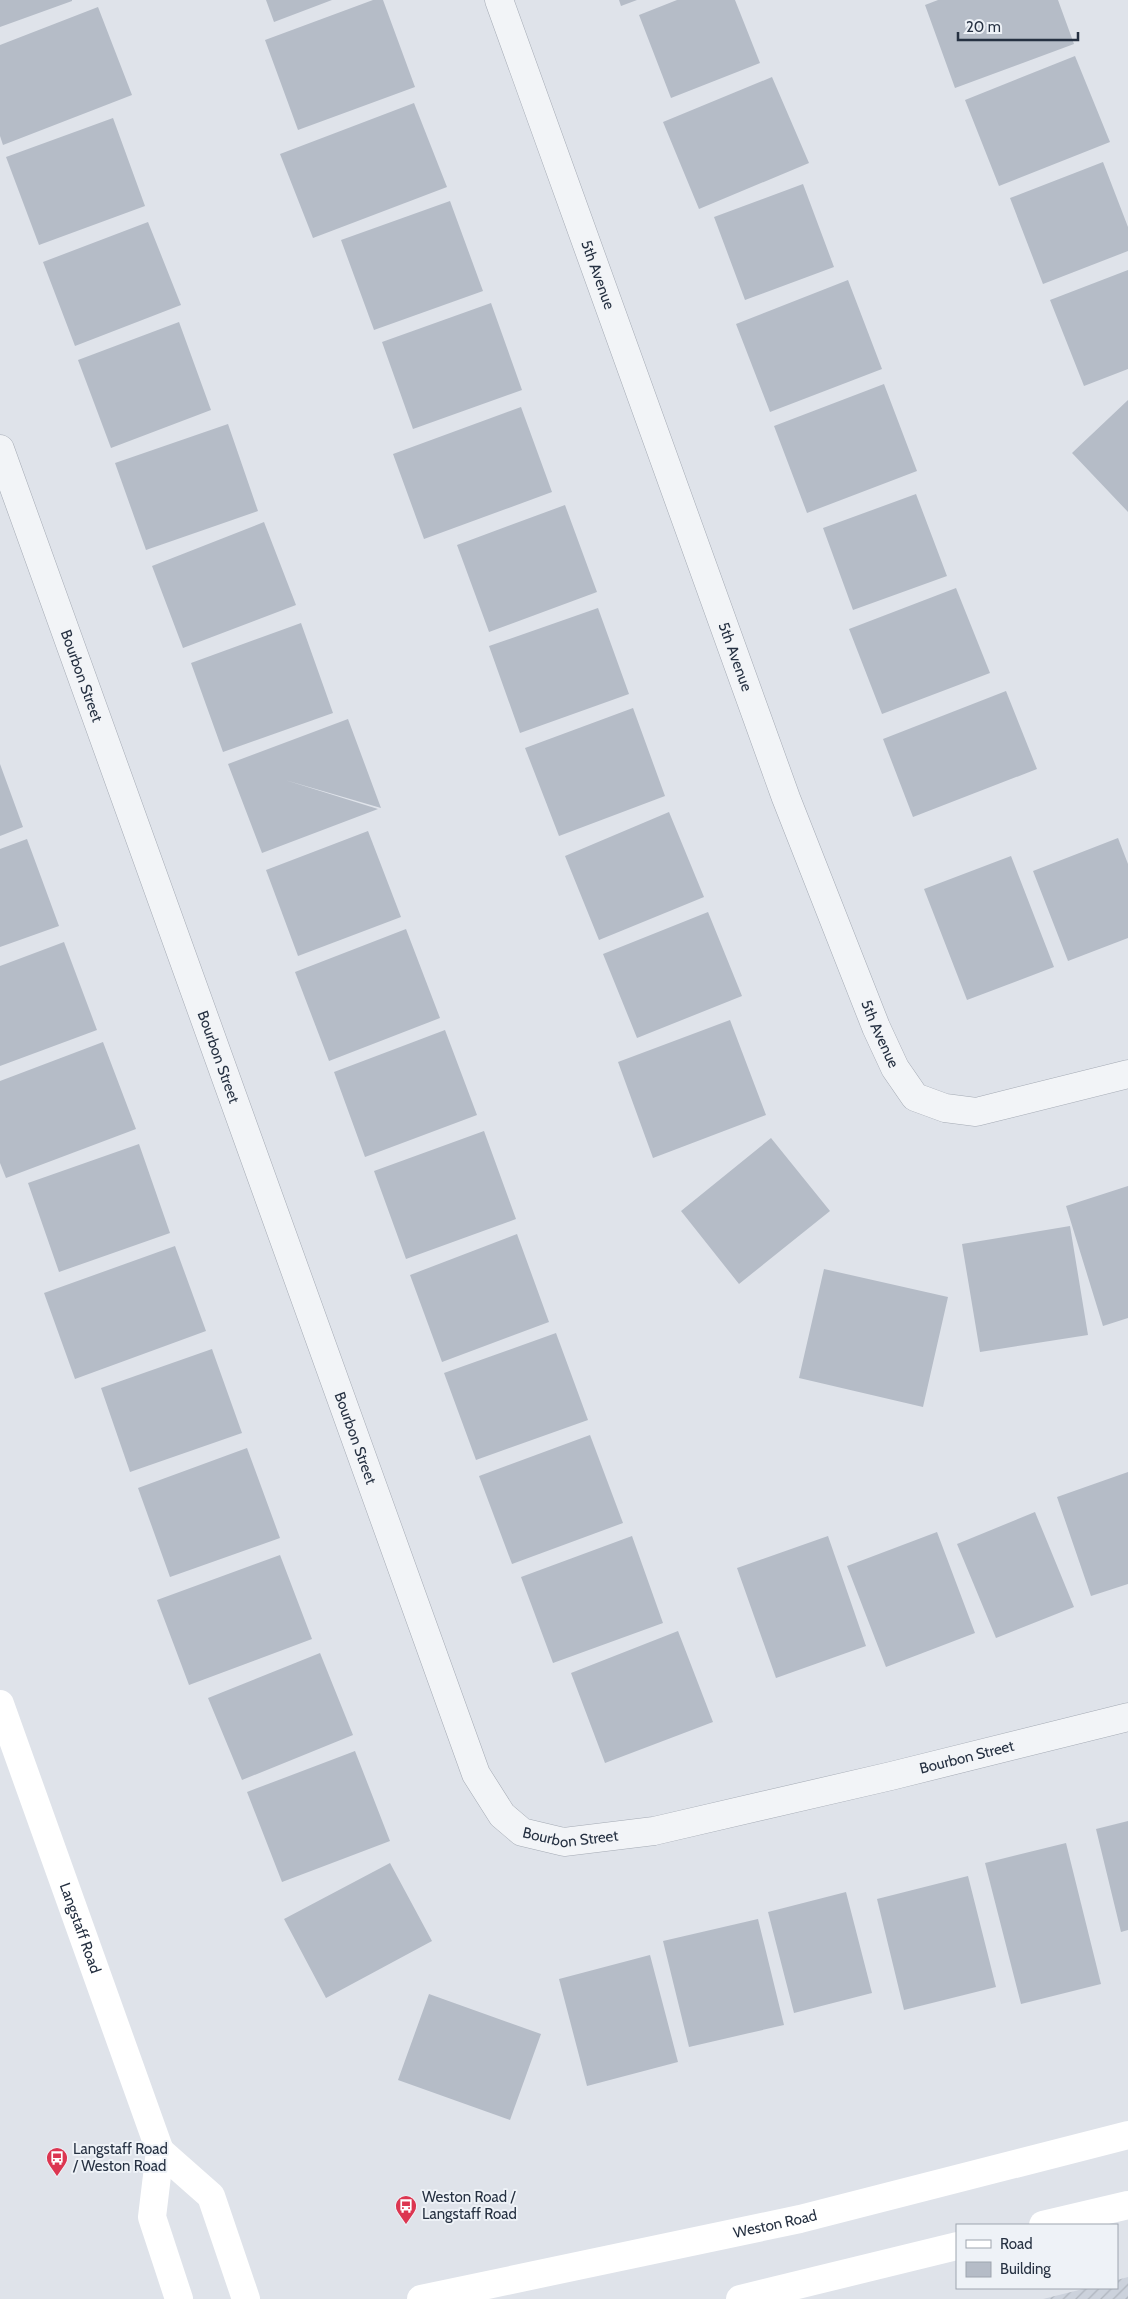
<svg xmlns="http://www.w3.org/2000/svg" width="1128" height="2299" viewBox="0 0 1128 2299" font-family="Cabin,sans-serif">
<defs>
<pattern id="industrial-furrows" width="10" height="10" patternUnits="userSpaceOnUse" patternTransform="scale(1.25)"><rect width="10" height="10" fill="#ccd2dc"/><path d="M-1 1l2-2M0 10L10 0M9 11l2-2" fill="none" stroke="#afb5be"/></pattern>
</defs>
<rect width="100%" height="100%" fill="#dfe3ea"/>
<path fill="url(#industrial-furrows)" d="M 1128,2277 L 1128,2299 L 1043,2299 L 1087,2288 L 1117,2288 L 1117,2280 Z"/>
<path fill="#b5bcc7" d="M 0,0 L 72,0 L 72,1 L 0,27 Z
M 266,0 L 332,0 L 274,22 Z
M 373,0 L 383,0 L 415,87 L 298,130 L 265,40 Z
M 619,0 L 637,0 L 621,6 Z
M 677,0 L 735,0 L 760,63 L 671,98 L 639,15 Z
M 938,0 L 1058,0 L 1074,44 L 955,88 L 925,5 Z
M 98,7 L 132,95 L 3,145 L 0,136 L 0,45 Z
M 1075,56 L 1110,142 L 999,186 L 965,100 Z
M 772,77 L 809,163 L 699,209 L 663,122 Z
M 414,103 L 447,187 L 313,238 L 280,154 Z
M 113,118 L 145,206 L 39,245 L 6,157 Z
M 1103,162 L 1128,227 L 1128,251 L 1043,284 L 1010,198 Z
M 803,184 L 834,267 L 745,300 L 714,217 Z
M 450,201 L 483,291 L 374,330 L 341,240 Z
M 148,222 L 181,305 L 75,346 L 43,262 Z
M 1128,270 L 1128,369 L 1084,386 L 1050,300 Z
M 848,280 L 882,369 L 770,412 L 736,324 Z
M 491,303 L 522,390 L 413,429 L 382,342 Z
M 179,322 L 211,410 L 111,448 L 78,360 Z
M 884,384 L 917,471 L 807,513 L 774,426 Z
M 1128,400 L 1128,512 L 1072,453 Z
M 521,407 L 552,492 L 424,539 L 393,454 Z
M 228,424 L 258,511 L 146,550 L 115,463 Z
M 916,494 L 947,576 L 853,610 L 823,528 Z
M 565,505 L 597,592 L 489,632 L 457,545 Z
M 264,522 L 296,605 L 183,648 L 152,566 Z
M 956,588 L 990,673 L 882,714 L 849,629 Z
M 598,608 L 629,694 L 520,733 L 489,646 Z
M 301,623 L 333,713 L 223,752 L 191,663 Z
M 1006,691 L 1037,769 L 913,817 L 883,739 Z
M 633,708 L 665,796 L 559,836 L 525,748 Z
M 348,719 L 381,808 L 285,780 L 378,809 L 262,853 L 228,764 Z
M 0,764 L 23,827 L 0,836 Z
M 669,812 L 704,897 L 599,940 L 565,856 Z
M 368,831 L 401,917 L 298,956 L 266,870 Z
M 1118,838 L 1128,864 L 1128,938 L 1068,961 L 1033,871 Z
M 27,839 L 59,926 L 0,947 L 0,849 Z
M 1011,856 L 1054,967 L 967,1000 L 924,889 Z
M 708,912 L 742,996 L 637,1038 L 603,954 Z
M 406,929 L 440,1018 L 329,1061 L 295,972 Z
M 64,942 L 97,1030 L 0,1066 L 0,966 Z
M 730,1020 L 766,1115 L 653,1158 L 618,1062 Z
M 445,1030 L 477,1115 L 365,1157 L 334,1072 Z
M 103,1042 L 136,1129 L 6,1178 L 0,1163 L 0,1081 Z
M 484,1131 L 516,1219 L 406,1259 L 374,1171 Z
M 771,1138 L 830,1211 L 739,1284 L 681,1211 Z
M 139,1144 L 170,1233 L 59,1272 L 28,1183 Z
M 1128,1186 L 1128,1318 L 1103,1326 L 1066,1206 Z
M 1070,1226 L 1088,1335 L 980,1352 L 962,1244 Z
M 517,1234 L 549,1322 L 442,1362 L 410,1275 Z
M 175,1246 L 206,1331 L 75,1379 L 44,1293 Z
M 824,1269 L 948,1297 L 923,1407 L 799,1378 Z
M 556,1333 L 588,1420 L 476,1460 L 444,1373 Z
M 212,1349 L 242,1433 L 130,1472 L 101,1388 Z
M 590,1435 L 623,1523 L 512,1564 L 479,1476 Z
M 247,1448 L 280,1538 L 170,1577 L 138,1488 Z
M 1128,1472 L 1128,1584 L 1091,1596 L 1057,1497 Z
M 1035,1512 L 1074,1607 L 996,1638 L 957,1544 Z
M 937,1532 L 975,1633 L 886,1667 L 847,1566 Z
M 632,1536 L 663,1623 L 553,1663 L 521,1577 Z
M 828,1536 L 866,1646 L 776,1678 L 737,1568 Z
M 280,1555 L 312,1639 L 189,1685 L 157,1600 Z
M 678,1631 L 713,1722 L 605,1763 L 571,1673 Z
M 320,1653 L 353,1735 L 242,1780 L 208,1698 Z
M 355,1751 L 390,1841 L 282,1882 L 247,1792 Z
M 1128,1821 L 1128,1930 L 1121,1932 L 1096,1829 Z
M 1066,1843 L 1101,1984 L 1021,2004 L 985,1863 Z
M 390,1863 L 432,1941 L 326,1998 L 284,1919 Z
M 968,1876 L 996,1987 L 904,2010 L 877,1899 Z
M 846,1892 L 872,1993 L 794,2013 L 768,1912 Z
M 758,1919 L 784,2025 L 689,2047 L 663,1941 Z
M 650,1955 L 678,2062 L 587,2086 L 559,1979 Z
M 429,1994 L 541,2034 L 510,2120 L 398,2080 Z"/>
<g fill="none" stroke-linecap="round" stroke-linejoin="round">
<g stroke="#a4aab4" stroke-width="29">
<g id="street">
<path id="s1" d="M 499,0 L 786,798 L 876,1027 L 895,1068 L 915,1097 L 945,1108 L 976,1112 L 1128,1074"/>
<path id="s2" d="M 0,449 L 476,1774 L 502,1815 L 522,1832 L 564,1842 L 654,1831 L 891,1776 L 1128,1717"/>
</g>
</g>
<use href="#street" stroke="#f2f4f7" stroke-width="28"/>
<g stroke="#fff" stroke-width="28">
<path id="s3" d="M 0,1704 L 160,2151 L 152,2217 L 179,2299"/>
<path d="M 160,2151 L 211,2196 L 246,2299"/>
<path d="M 1043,2225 L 1128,2205"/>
<path id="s4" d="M 421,2299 L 800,2219 L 1128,2135"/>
<path d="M 740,2299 L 957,2246"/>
</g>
</g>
<defs>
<g id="bus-pin" transform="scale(1.125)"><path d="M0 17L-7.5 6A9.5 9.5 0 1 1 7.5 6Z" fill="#dc3651" stroke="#eef2f7"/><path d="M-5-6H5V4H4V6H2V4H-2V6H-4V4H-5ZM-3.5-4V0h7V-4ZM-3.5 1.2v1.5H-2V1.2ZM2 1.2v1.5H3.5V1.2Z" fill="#fff"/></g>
</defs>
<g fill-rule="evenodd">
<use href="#bus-pin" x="57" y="2158"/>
<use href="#bus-pin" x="406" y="2206"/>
</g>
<g text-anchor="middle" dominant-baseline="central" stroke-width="4" stroke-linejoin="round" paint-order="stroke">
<g font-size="15" fill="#263142" stroke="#eef2f7">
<text stroke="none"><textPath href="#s1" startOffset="292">5th Avenue</textPath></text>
<text stroke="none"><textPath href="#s1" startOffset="698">5th Avenue</textPath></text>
<text stroke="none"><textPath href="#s2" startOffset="241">Bourbon Street</textPath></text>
<text stroke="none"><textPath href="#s1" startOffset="1102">5th Avenue</textPath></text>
<text stroke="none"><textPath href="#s2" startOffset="646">Bourbon Street</textPath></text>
<text stroke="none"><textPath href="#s2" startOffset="1051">Bourbon Street</textPath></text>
<text stroke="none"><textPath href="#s2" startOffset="1938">Bourbon Street</textPath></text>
<text stroke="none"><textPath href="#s2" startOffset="1532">Bourbon Street</textPath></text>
<text stroke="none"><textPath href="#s3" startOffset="238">Langstaff Road</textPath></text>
<text stroke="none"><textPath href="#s4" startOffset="362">Weston Road</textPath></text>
</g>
<g font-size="15" fill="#263142" stroke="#eef2f7" text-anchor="start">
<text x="73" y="2149">Langstaff Road<tspan x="73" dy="17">/ Weston Road</tspan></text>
<text x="422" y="2197">Weston Road /<tspan x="422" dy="17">Langstaff Road</tspan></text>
</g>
</g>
<rect x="956" y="2224" width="162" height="65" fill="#eef2f7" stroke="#9ea5af"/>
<rect x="966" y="2240" width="25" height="8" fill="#ffffff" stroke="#9ea5af"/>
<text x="1000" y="2249" font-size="15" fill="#263142">Road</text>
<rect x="966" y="2262" width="25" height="15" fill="#b5bcc7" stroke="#9ea5af"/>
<text x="1000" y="2274" font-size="15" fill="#263142">Building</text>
<path d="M958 32v8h120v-8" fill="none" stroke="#263142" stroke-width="2.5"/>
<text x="966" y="32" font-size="15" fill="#263142" stroke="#eef2f7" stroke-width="4" paint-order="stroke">20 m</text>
</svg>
